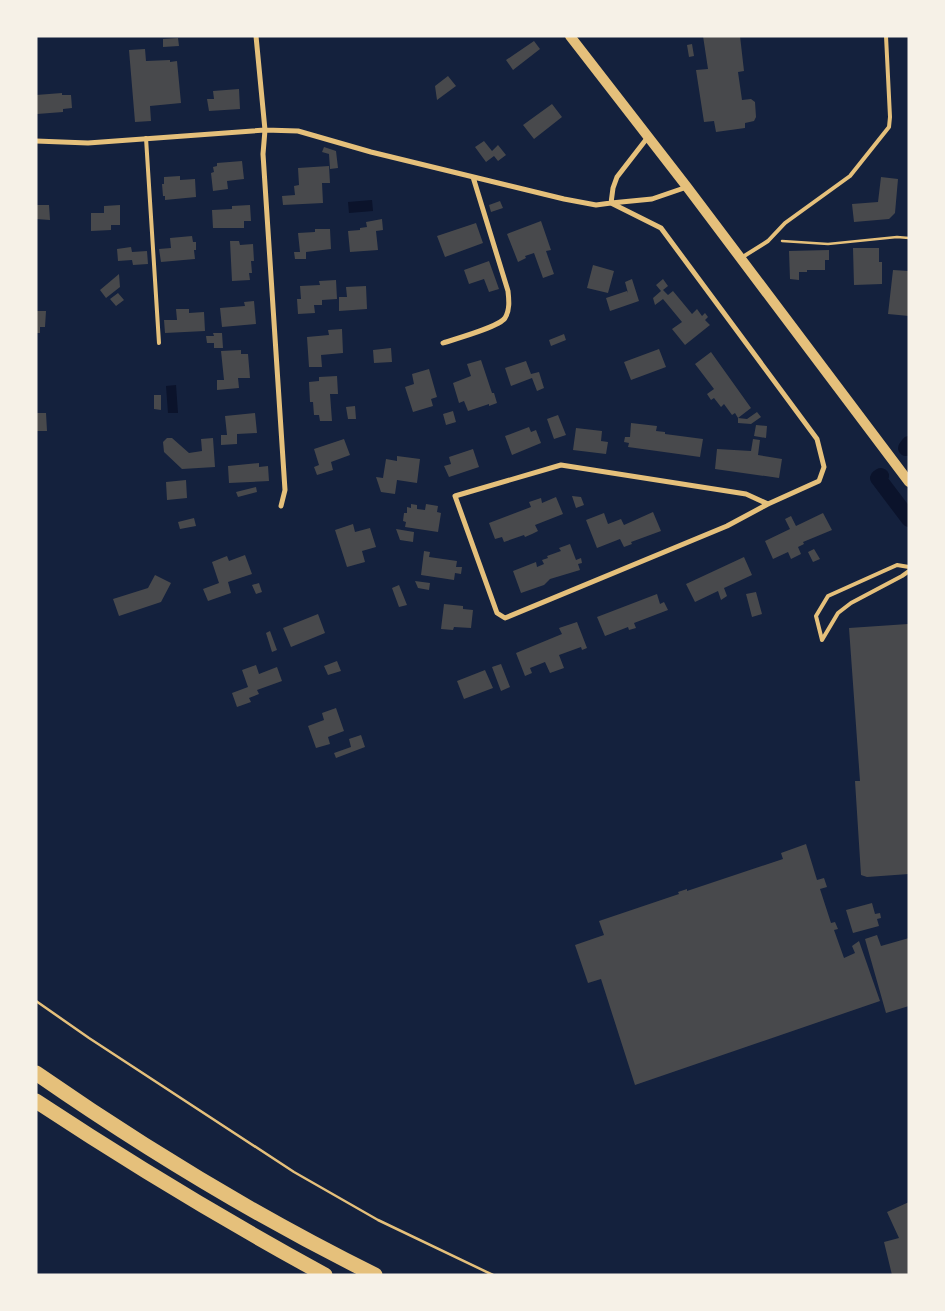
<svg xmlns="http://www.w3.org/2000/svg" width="945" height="1311" viewBox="0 0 945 1311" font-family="Mulish,sans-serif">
<rect width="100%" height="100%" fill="#14213d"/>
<path fill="#0b132b" d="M 372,200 L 373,211 L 349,213 L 348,202 Z
M 176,385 L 178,413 L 168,413 L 166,386 Z"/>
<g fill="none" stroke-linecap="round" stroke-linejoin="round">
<path stroke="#0b132b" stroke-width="16" d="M 906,448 L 909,444
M 881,476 L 878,478 L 909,519"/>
</g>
<path fill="#48494c" d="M 703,36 L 740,36 L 744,71 L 738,72 L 742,100 L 751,99 L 755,102 L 756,117 L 754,121 L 745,123 L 745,128 L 716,132 L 714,121 L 704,122 L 696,70 L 708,69 Z
M 178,38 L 179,46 L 163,47 L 163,39 Z
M 534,41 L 540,49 L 513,70 L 506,60 Z
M 692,44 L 694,56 L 689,57 L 687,45 Z
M 145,49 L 146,61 L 170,60 L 170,62 L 177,61 L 181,103 L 150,106 L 151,121 L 135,122 L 129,50 Z
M 448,76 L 456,86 L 437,100 L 435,86 Z
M 239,89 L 240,109 L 209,111 L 207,99 L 214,99 L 213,91 Z
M 62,93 L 62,95 L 71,95 L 72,108 L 63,109 L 63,112 L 37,114 L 36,95 Z
M 552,104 L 562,117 L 534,139 L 523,125 Z
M 484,141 L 492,151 L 498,145 L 506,155 L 498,161 L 494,156 L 486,162 L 475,147 Z
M 324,147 L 336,151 L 338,168 L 330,169 L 329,154 L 322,152 Z
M 242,161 L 244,179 L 227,181 L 228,189 L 213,191 L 211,173 L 214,172 L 213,167 L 217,166 L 217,163 Z
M 329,166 L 330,183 L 322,183 L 323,203 L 283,205 L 282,196 L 295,195 L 294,186 L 299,185 L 298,168 Z
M 180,176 L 180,180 L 195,179 L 196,197 L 165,200 L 165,196 L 163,196 L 162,184 L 164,184 L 164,177 Z
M 881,177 L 898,179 L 895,213 L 889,219 L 854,222 L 852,204 L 878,202 Z
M 500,201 L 503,208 L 491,212 L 489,205 Z
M 36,205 L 49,205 L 50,220 L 36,219 Z
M 120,205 L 120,225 L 111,225 L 111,230 L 91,231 L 91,213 L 104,213 L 104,206 Z
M 250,205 L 251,221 L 244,221 L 244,228 L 213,228 L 212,210 L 232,209 L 232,206 Z
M 382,219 L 383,230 L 376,231 L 378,250 L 350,252 L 348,231 L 360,230 L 360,228 L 367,227 L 366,222 Z
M 541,221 L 551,250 L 546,251 L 554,274 L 543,278 L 534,253 L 525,256 L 526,258 L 518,262 L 507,234 Z
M 476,223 L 483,243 L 445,257 L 437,236 Z
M 315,229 L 330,229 L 331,249 L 306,252 L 306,259 L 295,259 L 294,252 L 300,252 L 298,233 L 315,232 Z
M 192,236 L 193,242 L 196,242 L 196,250 L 194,250 L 195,259 L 161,262 L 159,249 L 171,248 L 170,238 Z
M 230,241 L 239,241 L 240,245 L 253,244 L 254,261 L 251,261 L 252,273 L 249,273 L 250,280 L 232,281 Z
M 131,247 L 132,252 L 147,251 L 148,264 L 133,265 L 132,260 L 118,261 L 117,249 Z
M 853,248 L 879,248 L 879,262 L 882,262 L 882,284 L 854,285 Z
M 829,250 L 829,260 L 825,260 L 825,270 L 807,270 L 807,272 L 799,272 L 799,280 L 790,279 L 789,251 Z
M 489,261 L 499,289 L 489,292 L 484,279 L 469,284 L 464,270 Z
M 593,265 L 614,271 L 608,293 L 587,288 Z
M 893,270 L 909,271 L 909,316 L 888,314 Z
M 119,274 L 120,287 L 106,298 L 100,290 Z
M 632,279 L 639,301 L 610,311 L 606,298 L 627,291 L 628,293 L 625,282 Z
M 663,279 L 668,286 L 663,290 L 668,295 L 673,291 L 692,314 L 697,309 L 702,316 L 705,313 L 708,317 L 705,320 L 710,325 L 685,345 L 672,329 L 682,322 L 663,299 L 655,305 L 653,298 L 661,291 L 656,285 Z
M 336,280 L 337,299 L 322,300 L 322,305 L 314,305 L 315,313 L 298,314 L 297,299 L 301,299 L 300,286 L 320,285 L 319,281 Z
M 366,286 L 367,309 L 339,311 L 339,297 L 347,297 L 346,287 Z
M 118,293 L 124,300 L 116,306 L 110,299 Z
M 254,301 L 256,324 L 222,327 L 220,308 L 245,306 L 244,302 Z
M 176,309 L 189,309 L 189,313 L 204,312 L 205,331 L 165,333 L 164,320 L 177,320 Z
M 36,311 L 46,311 L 45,327 L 40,327 L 40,333 L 36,333 Z
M 342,329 L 343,353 L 321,355 L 322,367 L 309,367 L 307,337 L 329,335 L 328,330 Z
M 213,333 L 222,333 L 223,348 L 214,348 L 214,343 L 207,343 L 206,336 L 214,336 Z
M 564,334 L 566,340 L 551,346 L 549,340 Z
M 391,348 L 392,362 L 374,363 L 373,350 Z
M 659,349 L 666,367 L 631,380 L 624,362 Z
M 241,350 L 241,354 L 248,354 L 250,378 L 238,378 L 239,388 L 217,390 L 217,380 L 224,380 L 221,351 Z
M 711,352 L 751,408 L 738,418 L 735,413 L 732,415 L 724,404 L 721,407 L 714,398 L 711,400 L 707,394 L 714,389 L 695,364 Z
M 481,360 L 492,393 L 494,393 L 497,403 L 489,406 L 489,404 L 468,411 L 464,401 L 459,403 L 453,383 L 471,376 L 467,364 Z
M 526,361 L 531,374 L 539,372 L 544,388 L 537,391 L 532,378 L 511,386 L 505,368 Z
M 429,369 L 437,397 L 431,399 L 433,406 L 413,412 L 405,387 L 414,384 L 412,374 Z
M 337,376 L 338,394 L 330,394 L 332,421 L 320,421 L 319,415 L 314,415 L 313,402 L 310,402 L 309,382 L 319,381 L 319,377 Z
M 154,395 L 161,395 L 161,410 L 154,409 Z
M 355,406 L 356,419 L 348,419 L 346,407 Z
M 453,411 L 456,422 L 446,425 L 443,414 Z
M 757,412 L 761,417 L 751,424 L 738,423 L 738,418 L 747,419 Z
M 36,413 L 46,413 L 47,431 L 36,431 Z
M 255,413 L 257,433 L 237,434 L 237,444 L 221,445 L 221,435 L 227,435 L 225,416 Z
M 558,415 L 566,435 L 554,439 L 547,419 Z
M 631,423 L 657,426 L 656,431 L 665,432 L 665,434 L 703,439 L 700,457 L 628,447 L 629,443 L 624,442 L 625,437 L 630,437 Z
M 756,425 L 767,426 L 766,438 L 754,436 Z
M 529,427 L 531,432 L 536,430 L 541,443 L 512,455 L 505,436 Z
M 576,428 L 602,431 L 601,441 L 608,442 L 606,454 L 573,450 Z
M 167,438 L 172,438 L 189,453 L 202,451 L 201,439 L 213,438 L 215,467 L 182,469 L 164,452 L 163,442 Z
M 344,439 L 350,455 L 331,462 L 333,470 L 317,475 L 314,467 L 319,465 L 314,449 Z
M 753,439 L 760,440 L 758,455 L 782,459 L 779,478 L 715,469 L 717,449 L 751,451 Z
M 473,449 L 479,467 L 449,477 L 444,466 L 451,464 L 449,457 Z
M 397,456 L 420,459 L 417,483 L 397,480 L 395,494 L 381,492 L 376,477 L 383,478 L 386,459 L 397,461 Z
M 259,463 L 259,467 L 268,466 L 269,481 L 229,483 L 228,466 Z
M 186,480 L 187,498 L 167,500 L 166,482 Z
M 256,487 L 257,492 L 238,497 L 236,492 Z
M 572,496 L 581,497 L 584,505 L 576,508 Z
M 556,497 L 563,514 L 535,525 L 538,531 L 532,534 L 525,537 L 524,535 L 504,542 L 502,537 L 495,539 L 489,523 L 531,507 L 529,502 L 541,498 L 542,503 Z
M 411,504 L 417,505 L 417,509 L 425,510 L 426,504 L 438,506 L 437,512 L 441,513 L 438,532 L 405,527 L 406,522 L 403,521 L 404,513 L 407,513 L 407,507 L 411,508 Z
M 653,512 L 661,531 L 631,542 L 632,544 L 624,547 L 620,539 L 597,548 L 586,520 L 604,513 L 608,524 L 621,519 L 624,525 Z
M 823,513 L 832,530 L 803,542 L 804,544 L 798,547 L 801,554 L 791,559 L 788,552 L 773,559 L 765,541 L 790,529 L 785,519 L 791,516 L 796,526 Z
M 194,518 L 196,526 L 180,529 L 178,522 Z
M 353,524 L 355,532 L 370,528 L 376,547 L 362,551 L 365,562 L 347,567 L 335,530 Z
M 396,529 L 414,532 L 413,542 L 400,540 Z
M 570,544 L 576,560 L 581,558 L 582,563 L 578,564 L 580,570 L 550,579 L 544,585 L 521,593 L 513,571 L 536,562 L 537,567 L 544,564 L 542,560 L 548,558 L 547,556 L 561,551 L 559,548 Z
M 814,549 L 820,559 L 813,562 L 808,552 Z
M 424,551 L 430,552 L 429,557 L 457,561 L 456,567 L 462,567 L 461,574 L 455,573 L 454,580 L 421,575 Z
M 245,555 L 252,574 L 228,582 L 231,593 L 208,601 L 203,589 L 219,583 L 212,562 L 227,556 L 229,561 Z
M 744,557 L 752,575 L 724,588 L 727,596 L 721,600 L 718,591 L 695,602 L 686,584 Z
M 155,575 L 171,583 L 161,602 L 119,616 L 113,599 L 148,588 Z
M 415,581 L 430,583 L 429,590 L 418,588 Z
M 259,583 L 262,592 L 256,594 L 252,585 Z
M 399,585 L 407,605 L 399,607 L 392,588 Z
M 756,592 L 762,614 L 752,617 L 746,594 Z
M 657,594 L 660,604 L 664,602 L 668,610 L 634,623 L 636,628 L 629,630 L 628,627 L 605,636 L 597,617 Z
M 444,604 L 463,606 L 463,609 L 473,610 L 471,628 L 454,627 L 453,630 L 441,629 Z
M 318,614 L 325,633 L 291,647 L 283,628 Z
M 577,622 L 587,648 L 582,650 L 581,647 L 559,655 L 564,668 L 550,673 L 545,662 L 530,668 L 532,673 L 525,676 L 516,653 L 562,634 L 559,628 Z
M 908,624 L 909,874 L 867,877 L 861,875 L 855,781 L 860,781 L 849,628 Z
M 270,631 L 277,650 L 272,652 L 266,633 Z
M 337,661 L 341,671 L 328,675 L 324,666 Z
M 501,664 L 510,687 L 501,691 L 492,667 Z
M 256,665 L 259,674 L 277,667 L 282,681 L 257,690 L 259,694 L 249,698 L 251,702 L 237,707 L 232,693 L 248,687 L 242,670 Z
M 485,670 L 493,688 L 464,699 L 457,681 Z
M 336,708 L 344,731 L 328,737 L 330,744 L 316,748 L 308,726 L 324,720 L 322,713 Z
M 361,735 L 365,747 L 336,758 L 334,753 L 351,747 L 349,739 Z
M 806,844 L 817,880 L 824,878 L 827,887 L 820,889 L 831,923 L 835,922 L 838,929 L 834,930 L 844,958 L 855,953 L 852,946 L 859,941 L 880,1001 L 635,1085 L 601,979 L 588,983 L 575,945 L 604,935 L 599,921 L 679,894 L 678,892 L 687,889 L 687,891 L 783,859 L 781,853 Z
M 872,903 L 875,914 L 880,913 L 881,918 L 877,919 L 879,926 L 853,933 L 846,910 Z
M 877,935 L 881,946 L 909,938 L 909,1006 L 886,1013 L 865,939 Z
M 909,1202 L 909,1275 L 892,1275 L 884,1242 L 899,1238 L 887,1212 Z"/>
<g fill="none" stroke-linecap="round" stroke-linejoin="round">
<path stroke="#e5c07b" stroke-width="2.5" d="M 782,241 L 828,244 L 897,237 L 909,238
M 36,1001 L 89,1038 L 294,1172 L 378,1220 L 493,1275"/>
<path stroke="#e5c07b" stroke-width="4" d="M 146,138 L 159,343
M 741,258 L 768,241 L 785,223 L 850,176 L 889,127 L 890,117 L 886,36
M 822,640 L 816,616 L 828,596 L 897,565 L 909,567
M 822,640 L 838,613 L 851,603 L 902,576 L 909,571"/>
<path stroke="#e5c07b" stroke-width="5" d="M 256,36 L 265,130 L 263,154 L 285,490 L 281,506
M 648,137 L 617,177 L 613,188 L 611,203 L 652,199 L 687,187
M 36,141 L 88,143 L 265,130 L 298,131 L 371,152 L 564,199 L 596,205 L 611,203 L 661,228 L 817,439 L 824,467 L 819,481 L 768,504 L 727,526 L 505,618 L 497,613 L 455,496 L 561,465 L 746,494 L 768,504
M 443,343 C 455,339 499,327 505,318 C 510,310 509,300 508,291 L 473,177"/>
<path stroke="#e5c07b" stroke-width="10" d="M 570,36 L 687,187 L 909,482"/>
<path stroke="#e5c07b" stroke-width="15" d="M 36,1073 C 144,1148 258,1217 375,1275
M 36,1101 C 130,1163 226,1221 325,1275"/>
</g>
<rect width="945" height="1311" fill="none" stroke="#f6f1e7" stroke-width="75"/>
</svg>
